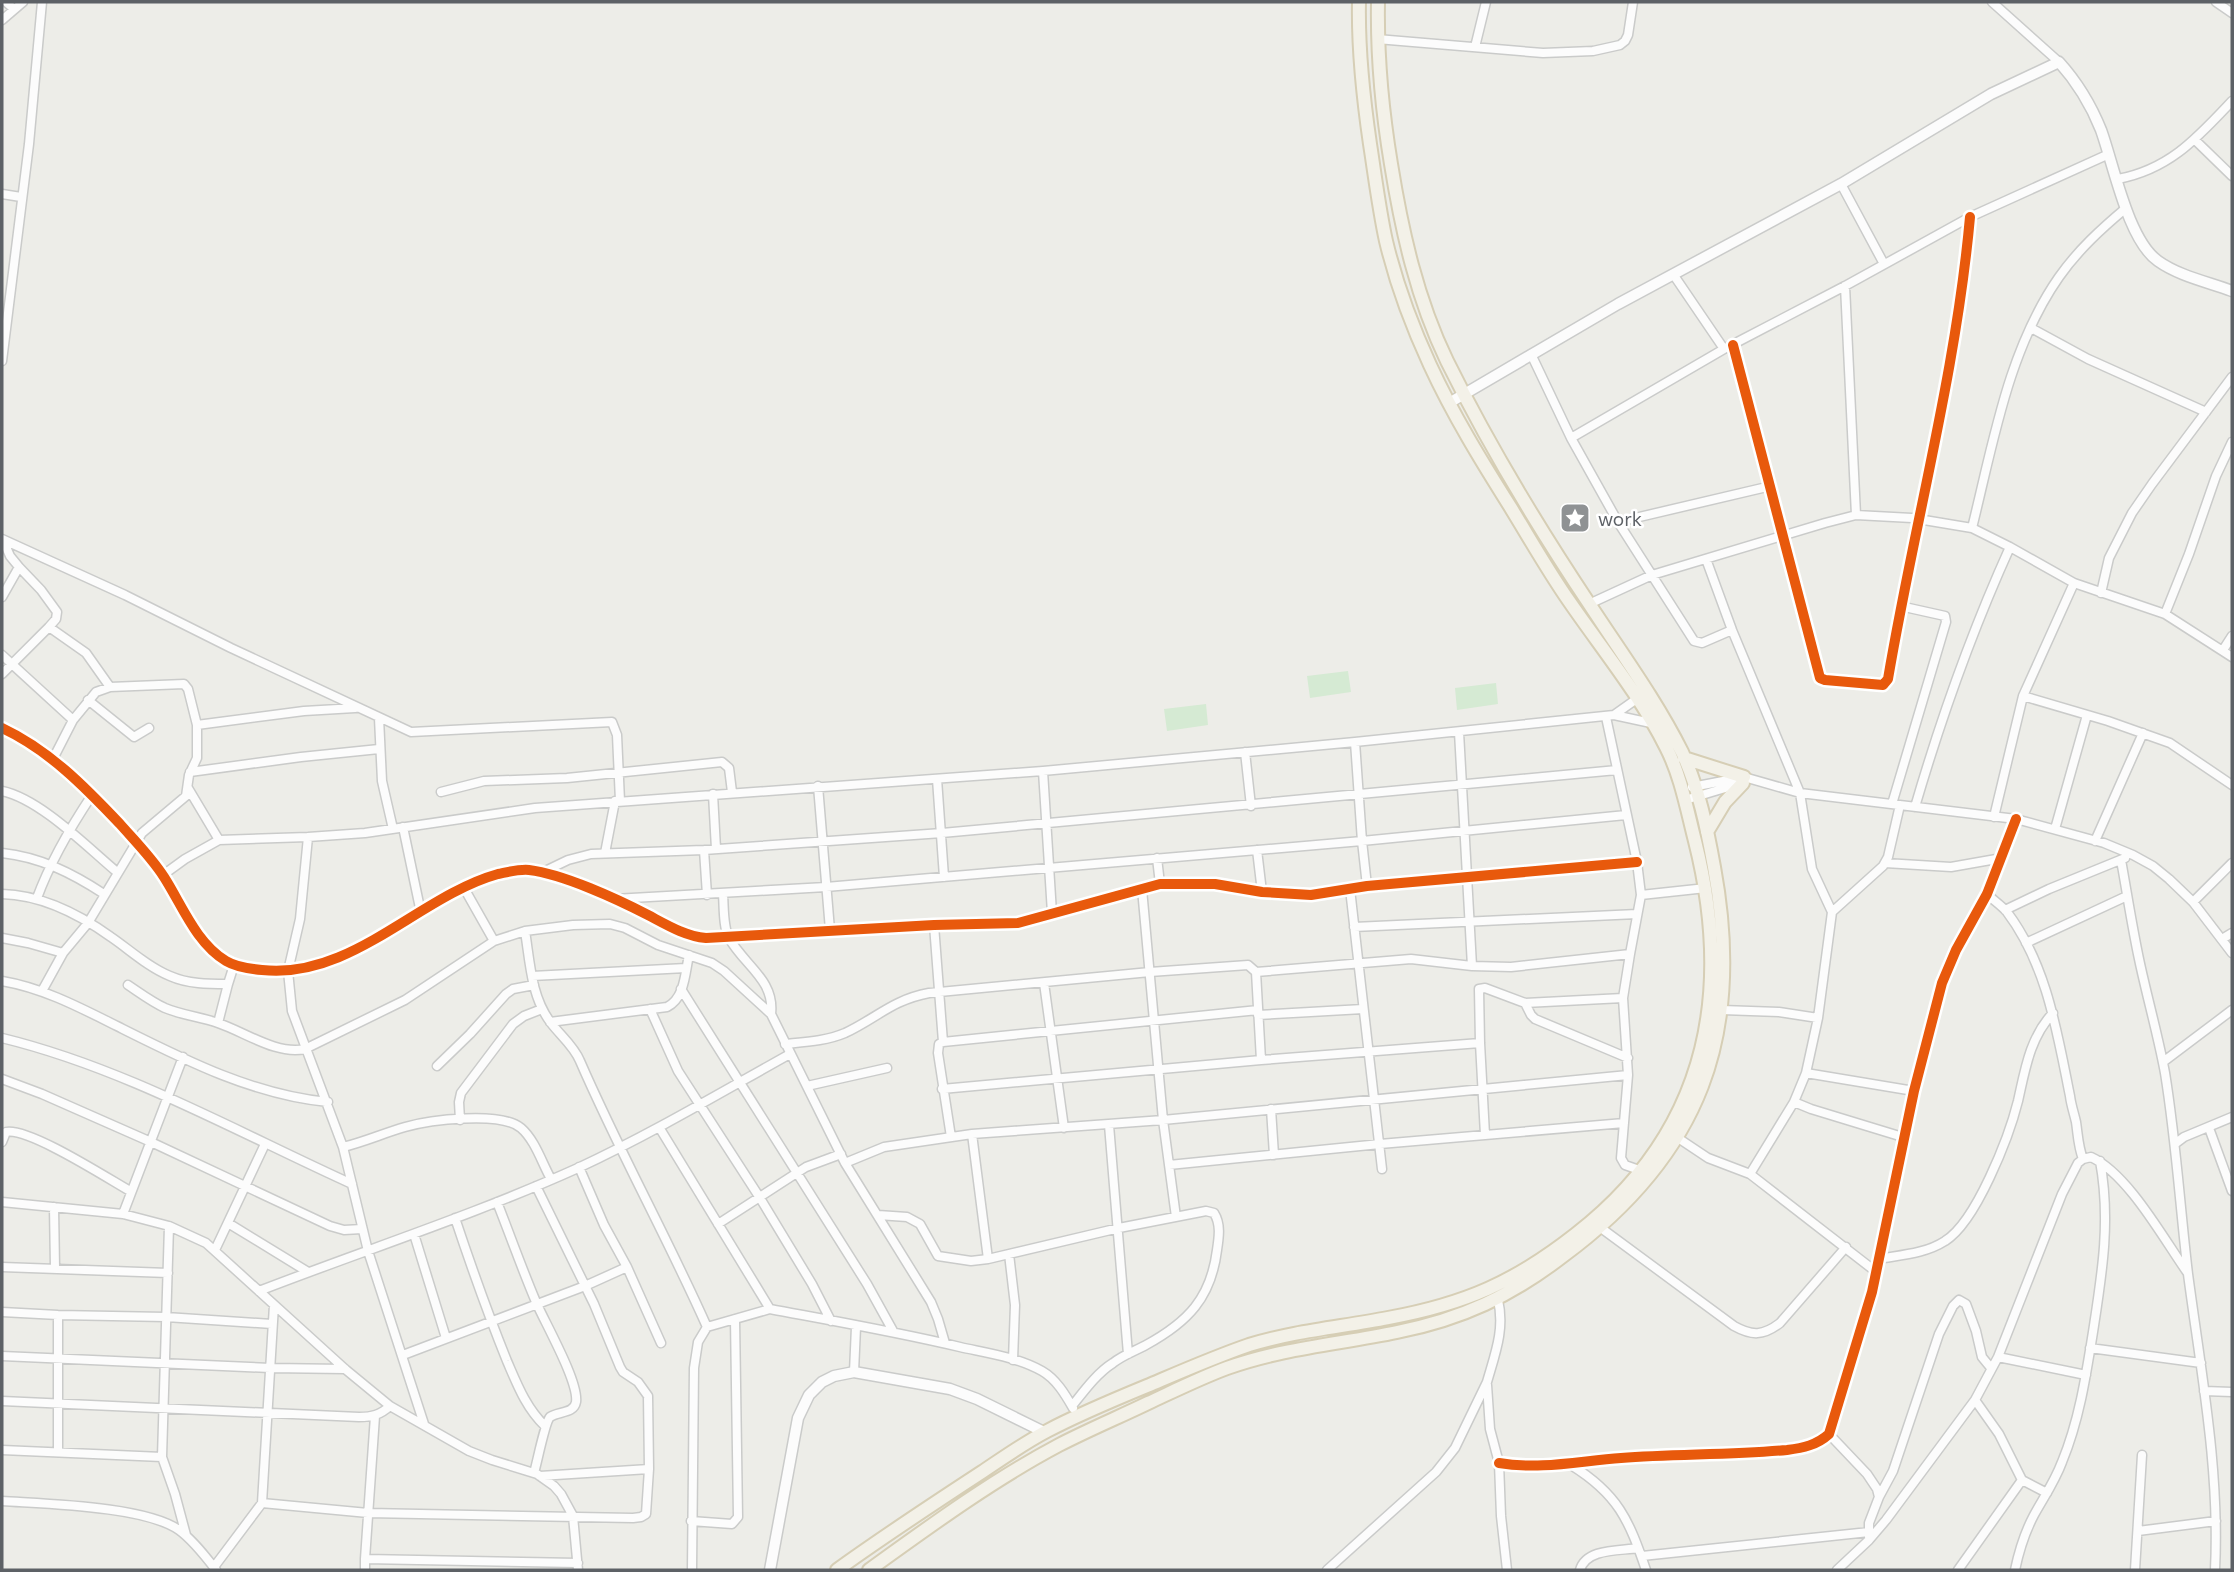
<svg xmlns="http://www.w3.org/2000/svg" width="2234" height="1572" viewBox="0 0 2234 1572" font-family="Commissioner,sans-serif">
<rect width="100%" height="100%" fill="#edede8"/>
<path fill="#d5ead3" d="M 1348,671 L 1351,692 L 1310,698 L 1307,676 Z
M 1496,683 L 1498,704 L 1457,710 L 1455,688 Z
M 1206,704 L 1208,725 L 1167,731 L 1164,709 Z"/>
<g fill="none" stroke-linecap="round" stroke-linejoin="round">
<g stroke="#cacbca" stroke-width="11">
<path id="minor" d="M 6,2 L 14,9
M 1992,2 L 2059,62
M 2216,2 L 2232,13
M 2,20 L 23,2
M 1377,39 L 1543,53 L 1593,51 L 1620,45 L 1625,41 L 1628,35 L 1633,2
M 1475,47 L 1486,2
M 2195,140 L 2232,176
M 2118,179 C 2170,169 2197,138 2232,101
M 1841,184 L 1884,264
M 2,194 L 21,197
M 1673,274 L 1724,349
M 1845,286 L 1856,515
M 2031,328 L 2088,359 L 2206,412
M 1733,345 L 1820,678 L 1825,680 L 1883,685 L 1888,679 C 1914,525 1956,373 1970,217
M 1531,354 L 1571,438 L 1618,522 L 1694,641 L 1702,643 L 1732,630
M 2,361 L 29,144 L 42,2
M 1571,438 L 1724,349 L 1845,286 L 1970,217 L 2109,154
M 1618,522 L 1771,486
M 1972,528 C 1993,444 2008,350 2059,277 C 2078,250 2101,229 2126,208
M 2,539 L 125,595 L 231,648 L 411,732 L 612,722 L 617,735 L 620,801
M 1706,559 L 1732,630 L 1800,793 L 1812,869 L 1832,912 L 1818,1018 L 1806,1073 L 1794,1102 L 1750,1174
M 19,567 L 41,590 L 57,612 L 56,619 L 49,627
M 2101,593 L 2109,558 L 2132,513 L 2152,484 L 2232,377
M 2,597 L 19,567 L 10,556 L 3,540
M 1589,604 L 1652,575 L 1825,523 L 1856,515 L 1912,518 L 1972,528 L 2010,547 L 2074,583 L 2165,614 L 2232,657
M 2165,614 L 2189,554 L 2216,476 L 2232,442
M 2223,650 L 2232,636
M 2,655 L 73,720
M 2,674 L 49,627 L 86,653 L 110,687
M 2023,696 L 2108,721 L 2170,743 L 2232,785
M 88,700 L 134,737 L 149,728
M 1614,715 L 1638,698
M 1606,717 L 1637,862 L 1641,895 L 1706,888
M 379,718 L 382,781 L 393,829
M 2,728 C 49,750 85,787 120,824 C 135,841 152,858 164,877 C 182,905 196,943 226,961 C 236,967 250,969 262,970 C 351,980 419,896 498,874 C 508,872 519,869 529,870 C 563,874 617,899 648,915 C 667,925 685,936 706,938 L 934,925 L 1018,923 L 1160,884 L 1215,884 L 1262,892 L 1311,895 L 1367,886 L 1637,862
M 1459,732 L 1472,966
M 1355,742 L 1362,841 L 1367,886
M 1245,752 L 1251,806
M 53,759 L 73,720 L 96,692 L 110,687 L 184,684 L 188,689 L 197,725 L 304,711 L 355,708
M 1043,771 L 1052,913
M 190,772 L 301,757 L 379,749
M 937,779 L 944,877
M 818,786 L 830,930
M 1692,787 L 1744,777 L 1800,793 L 2016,819 L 2104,843 L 2133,855 L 2153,866 L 2169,879 L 2193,902 L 2232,953
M 188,788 L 219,840
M 2,791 C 40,799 86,846 117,872
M 441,792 L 484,781 L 567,778 L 722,762 L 729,768 L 732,792
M 713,794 L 716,849
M 1685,800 L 1742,783
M 1892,804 L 1946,622 L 1945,616 L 1900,606
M 1915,807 C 1941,718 1972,631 2010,547
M 1994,817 L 2023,696 L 2074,583
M 403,827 L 421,913
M 2055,829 L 2087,715
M 308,837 L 300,919 L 288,971 L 292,1011 L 343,1147 L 368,1251 L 424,1424
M 2095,841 L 2143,733
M 704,850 L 707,895
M 1257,850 L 1262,892
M 2,853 C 40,857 72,873 104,894
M 605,853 L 615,801
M 1157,858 L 1160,884
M 2121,860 C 2127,893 2132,926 2139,959 C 2147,997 2158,1035 2165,1073 C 2176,1140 2180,1207 2188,1274 C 2201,1372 2220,1471 2215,1570
M 1885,863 L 1951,867 L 2002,858
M 541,873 L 568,860 L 591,854 L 704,850 L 942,833 L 1617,770
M 163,875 L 185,859 L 219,840 L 308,837 L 365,833 L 535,808 L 1043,771 L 1355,742 L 1614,715 L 1651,723
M 464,888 L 494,941
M 1142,889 L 1163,1120 L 1176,1217
M 1350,889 L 1382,1169
M 2,894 C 41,895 79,914 111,937 C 130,950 148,967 170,976 C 188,984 208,984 228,984 L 234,965
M 723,894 C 724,907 723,927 729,938 C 744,965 775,980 771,1014
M 37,898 C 51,860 70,828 92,795
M 614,899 L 826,887 L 1362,841 L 1626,815
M 2193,902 L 2232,863
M 2005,910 L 2049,889 L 2125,858
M 1832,912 L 1883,866 L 1888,857 L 1900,805
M 934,925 L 943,1042 L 1258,1010
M 1354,927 L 1637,914
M 525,931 C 530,962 531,997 551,1023 C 560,1035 574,1046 580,1061 C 619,1151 667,1237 707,1327 L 770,1309
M 2,938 L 28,943 L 63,953
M 2222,939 L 2232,933
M 2026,943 L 2127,896
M 1256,972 L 1411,959 L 1472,966 L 1511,967 L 1630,954 L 1641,895
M 532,976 L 686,968
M 2,981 C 43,988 79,1007 117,1026 C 183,1059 253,1095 328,1102
M 1044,983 L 1064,1128
M 128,985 C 140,993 152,1002 165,1008 C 182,1015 200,1017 218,1023 C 245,1032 276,1055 305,1049 L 405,1000 L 494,941 L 525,931 L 573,925 L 610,924 L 625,928 L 658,945 L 712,963 L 724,971 L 771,1014 L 845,1163 L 931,1302 L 938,1319 L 945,1343
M 681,989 L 867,1284 L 893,1331
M 42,991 L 63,953 L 88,923 L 142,833 L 186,796 L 189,775 L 197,758 L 197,725
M 1525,1003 L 1531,1015 L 1535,1019 L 1628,1058
M 650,1009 L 678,1071 L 760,1198 L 812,1284 L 831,1321
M 1722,1010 L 1779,1012 L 1818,1018
M 1258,1015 L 1363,1009
M 550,1022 L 667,1007 C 685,998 685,973 689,955
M 218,1023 L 228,984
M 2,1038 C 125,1068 237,1132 352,1184
M 943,1042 L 939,1044 L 938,1053 L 951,1137
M 785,1044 C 805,1042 826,1041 845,1033 C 877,1018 892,1000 929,993 L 1150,972 L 1248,965 L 1256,972 L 1261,1060
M 2163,1062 L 2232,1010
M 437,1066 L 470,1034 L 506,994 L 513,989 L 534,985
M 1806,1073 L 1914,1091
M 1628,1075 L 1623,998 L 1630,954
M 2,1079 L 42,1094 L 151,1142 L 330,1226 L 344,1230 L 362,1229
M 807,1086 L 887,1068
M 942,1089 L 1261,1060 L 1480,1043
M 1794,1102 L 1811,1109 L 1906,1138
M 1271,1109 L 1274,1155
M 460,1120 L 459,1102 L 461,1093 L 513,1024 L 524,1016 L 542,1009
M 1109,1125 L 1128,1354
M 659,1127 L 770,1309 C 834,1321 897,1332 960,1347 C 987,1353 1017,1357 1042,1371 C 1056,1379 1065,1394 1073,1408
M 2209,1128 L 2232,1191
M 972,1134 L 988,1259
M 1485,1135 L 1480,1043 L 1479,989 L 1485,988 L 1525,1003 L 1623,998
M 1678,1138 L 1708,1158 L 1750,1174 L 1875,1271
M 2,1142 L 6,1132 C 28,1127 107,1178 130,1191
M 2176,1143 L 2184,1137 L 2232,1117
M 343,1147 C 364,1142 384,1133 405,1127 C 429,1120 501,1111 521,1128 C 535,1140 542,1163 551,1179
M 2083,1159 L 2091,1157 C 2128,1174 2163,1238 2187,1272
M 845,1163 L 884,1147 L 972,1134 L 1163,1120 L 1628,1075 L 1621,1158 L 1625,1165 L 1642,1171
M 1169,1165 L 1380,1144 L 1624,1123
M 579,1167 L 604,1225 L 627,1267 L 661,1343
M 2,1202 L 123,1214 L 169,1226 L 206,1243 L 345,1369 L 390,1406 L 469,1451 L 492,1460 L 537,1474 L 554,1486 L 561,1494 L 573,1516 L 578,1570
M 497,1202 C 510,1235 522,1269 536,1302 C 545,1323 579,1382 576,1402 C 574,1414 558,1411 550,1417 C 545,1422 537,1463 534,1473
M 54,1207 L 55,1268
M 123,1214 L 183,1057
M 878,1215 L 907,1217 L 920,1224 L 938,1256 L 971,1261 L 988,1259 L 1119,1228 L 1206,1211 L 1214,1213 C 1221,1224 1219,1237 1217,1250 C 1211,1298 1188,1322 1146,1345 C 1135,1351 1123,1355 1113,1363 C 1097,1373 1084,1391 1072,1406
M 455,1218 C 471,1266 488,1314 507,1361 C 517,1384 526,1408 545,1426
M 228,1223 L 308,1272
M 718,1224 L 806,1167 L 841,1154
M 169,1226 L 162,1457 L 175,1494 L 186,1535
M 1601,1228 L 1734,1326 C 1752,1336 1763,1336 1780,1323 L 1846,1247
M 414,1234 L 446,1338
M 215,1250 L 265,1144
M 1009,1254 L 1015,1305 L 1013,1360
M 1878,1259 C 1900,1255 1925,1254 1945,1241 C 1976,1222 2009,1137 2018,1101 C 2025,1070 2030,1037 2053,1013
M 2,1267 L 168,1273
M 259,1291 C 365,1250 474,1215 578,1168 C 651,1134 720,1093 790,1054
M 2,1312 L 58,1315 L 166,1317 L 272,1324
M 58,1315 L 58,1451
M 2090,1348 L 2201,1363
M 403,1355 L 585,1286 L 627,1267
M 2,1356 L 270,1368 L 345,1369
M 1998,1357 L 2086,1375
M 854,1372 L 856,1327
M 1487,1385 L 1490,1429 L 1499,1463 L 1501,1516 L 1507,1570
M 2204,1391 L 2232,1392
M 1975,1400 L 1999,1434 L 2022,1480 L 2047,1493
M 2,1401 L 359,1417 C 372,1417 380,1415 390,1406
M 1829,1434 L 1867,1474 L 1877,1489 L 1879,1497 L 1869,1523 L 1869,1537
M 2,1450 L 162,1457
M 1499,1463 C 1541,1470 1579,1461 1621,1458 C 1677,1454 1732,1455 1787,1450 C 1803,1448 1817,1445 1829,1434 L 1872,1292 L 1914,1091 L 1942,983 L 1956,950 L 1987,894 L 2016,819
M 1571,1465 C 1618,1494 1629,1520 1646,1570
M 540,1476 L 649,1469
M 1879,1497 L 1893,1471 L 1939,1334 L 1953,1306 L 1959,1300 L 1966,1304 L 1976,1331 L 1982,1357 L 1991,1368
M 2,1501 C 45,1504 145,1506 179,1530 C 193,1540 206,1557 216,1570
M 262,1503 L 368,1513 L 633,1518 L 641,1517 L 646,1514 L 649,1469 L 648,1396 L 638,1382 L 623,1372 L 620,1367 L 594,1304 L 536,1186
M 691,1521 L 732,1524 L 738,1517 L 735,1319
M 2138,1531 L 2216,1521
M 1642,1556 L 1869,1532
M 365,1559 L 375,1416
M 214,1567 L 262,1503 L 274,1305
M 365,1570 L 365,1559 L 578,1563
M 692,1570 L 694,1368 L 698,1342 L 707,1327
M 1327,1570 L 1436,1472 L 1455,1448 L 1487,1382 C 1495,1354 1505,1329 1498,1300
M 1580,1570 C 1586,1548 1620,1551 1638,1548
M 1837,1570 L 1869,1540 L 1886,1520 L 1975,1400 L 1998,1357 L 2062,1194 L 2078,1163 L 2083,1159 C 2078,1146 2078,1135 2076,1122 C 2074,1113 2071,1105 2070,1096 C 2057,1032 2047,965 2007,912 C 2001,905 1993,900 1987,894
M 1958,1570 L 2022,1480
M 2015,1570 C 2019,1551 2025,1532 2034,1515 C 2044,1497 2055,1481 2062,1462 C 2079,1421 2086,1376 2093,1332 C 2102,1274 2111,1220 2100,1161
M 2135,1570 L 2142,1455"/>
</g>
<g stroke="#cacbca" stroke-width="13">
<path id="tertiary" d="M 1449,403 L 1618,304 L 1841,184 L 1991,94 L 2059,62 C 2077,82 2091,105 2101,130 C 2114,166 2128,240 2158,261 C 2179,276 2208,282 2232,291
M 770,1570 L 798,1418 L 809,1395 L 822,1382 L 834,1376 L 854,1372 L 950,1389 L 977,1399 L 1044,1432"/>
</g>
<g stroke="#d6ceb5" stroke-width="16">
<path id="primary" d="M 1684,758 L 1744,777
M 1707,832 L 1725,802 L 1743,783
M 837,1570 C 884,1536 933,1504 982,1472 C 1003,1458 1024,1443 1047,1431 C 1079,1414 1113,1400 1147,1386 C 1180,1372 1214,1357 1249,1345 C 1294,1331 1342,1327 1388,1318 C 1465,1304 1515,1282 1576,1234 C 1706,1133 1734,996 1695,841 C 1687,810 1681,776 1666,747 C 1640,695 1602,649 1569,601 C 1548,571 1530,539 1511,508 C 1482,462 1453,415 1430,365 C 1412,326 1396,283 1386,241 C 1379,209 1375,176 1370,144 C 1363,96 1358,50 1359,2
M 869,1570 C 930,1526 993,1480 1059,1445 C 1088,1430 1119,1417 1148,1403 C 1174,1391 1200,1378 1227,1368 C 1283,1348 1340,1344 1397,1332 C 1462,1319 1511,1296 1563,1256 C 1701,1154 1745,1035 1714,867 C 1707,828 1699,789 1682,752 C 1656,700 1622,654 1590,605 C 1538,527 1489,446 1447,361 C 1417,299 1402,232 1391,164 C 1382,110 1377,57 1378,2"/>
</g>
<use href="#minor" stroke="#fcfcfc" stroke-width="8"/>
<use href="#tertiary" stroke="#fcfcfc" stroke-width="10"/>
<use href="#primary" stroke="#f3f1e8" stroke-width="12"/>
<g stroke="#fff" stroke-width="15">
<path id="cycleway" d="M 1733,345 L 1820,678 L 1825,680 L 1883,685 L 1888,679 C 1914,525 1956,373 1970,217
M 2,728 C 49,750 85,787 120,824 C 135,841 152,858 164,877 C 182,905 196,943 226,961 C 236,967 250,969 262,970 C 351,980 419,896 498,874 C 508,872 519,869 529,870 C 563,874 617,899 648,915 C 667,925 685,936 706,938 L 934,925 L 1018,923 L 1160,884 L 1215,884 L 1262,892 L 1311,895 L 1367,886 L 1637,862
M 1499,1463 C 1541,1470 1579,1461 1621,1458 C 1677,1454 1732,1455 1787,1450 C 1803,1448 1817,1445 1829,1434 L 1872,1292 L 1914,1091 L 1942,983 L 1956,950 L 1987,894 L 2016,819"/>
</g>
<use href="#cycleway" stroke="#e8590c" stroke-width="10"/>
</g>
<defs>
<g id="sight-square" transform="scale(1.575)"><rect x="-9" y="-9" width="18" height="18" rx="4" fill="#8f9294" stroke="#fff"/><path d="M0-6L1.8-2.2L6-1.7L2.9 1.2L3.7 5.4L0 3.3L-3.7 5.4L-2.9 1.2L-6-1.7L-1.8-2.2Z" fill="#fff"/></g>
</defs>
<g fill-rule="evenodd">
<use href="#sight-square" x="1575" y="518"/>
</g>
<g text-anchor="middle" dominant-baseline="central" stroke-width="5" stroke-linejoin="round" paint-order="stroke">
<g font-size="19" fill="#5d6166" stroke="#fff" text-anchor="start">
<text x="1598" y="518">work</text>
</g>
</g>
<rect width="2234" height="1572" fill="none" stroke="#5d6166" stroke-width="7"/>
</svg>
